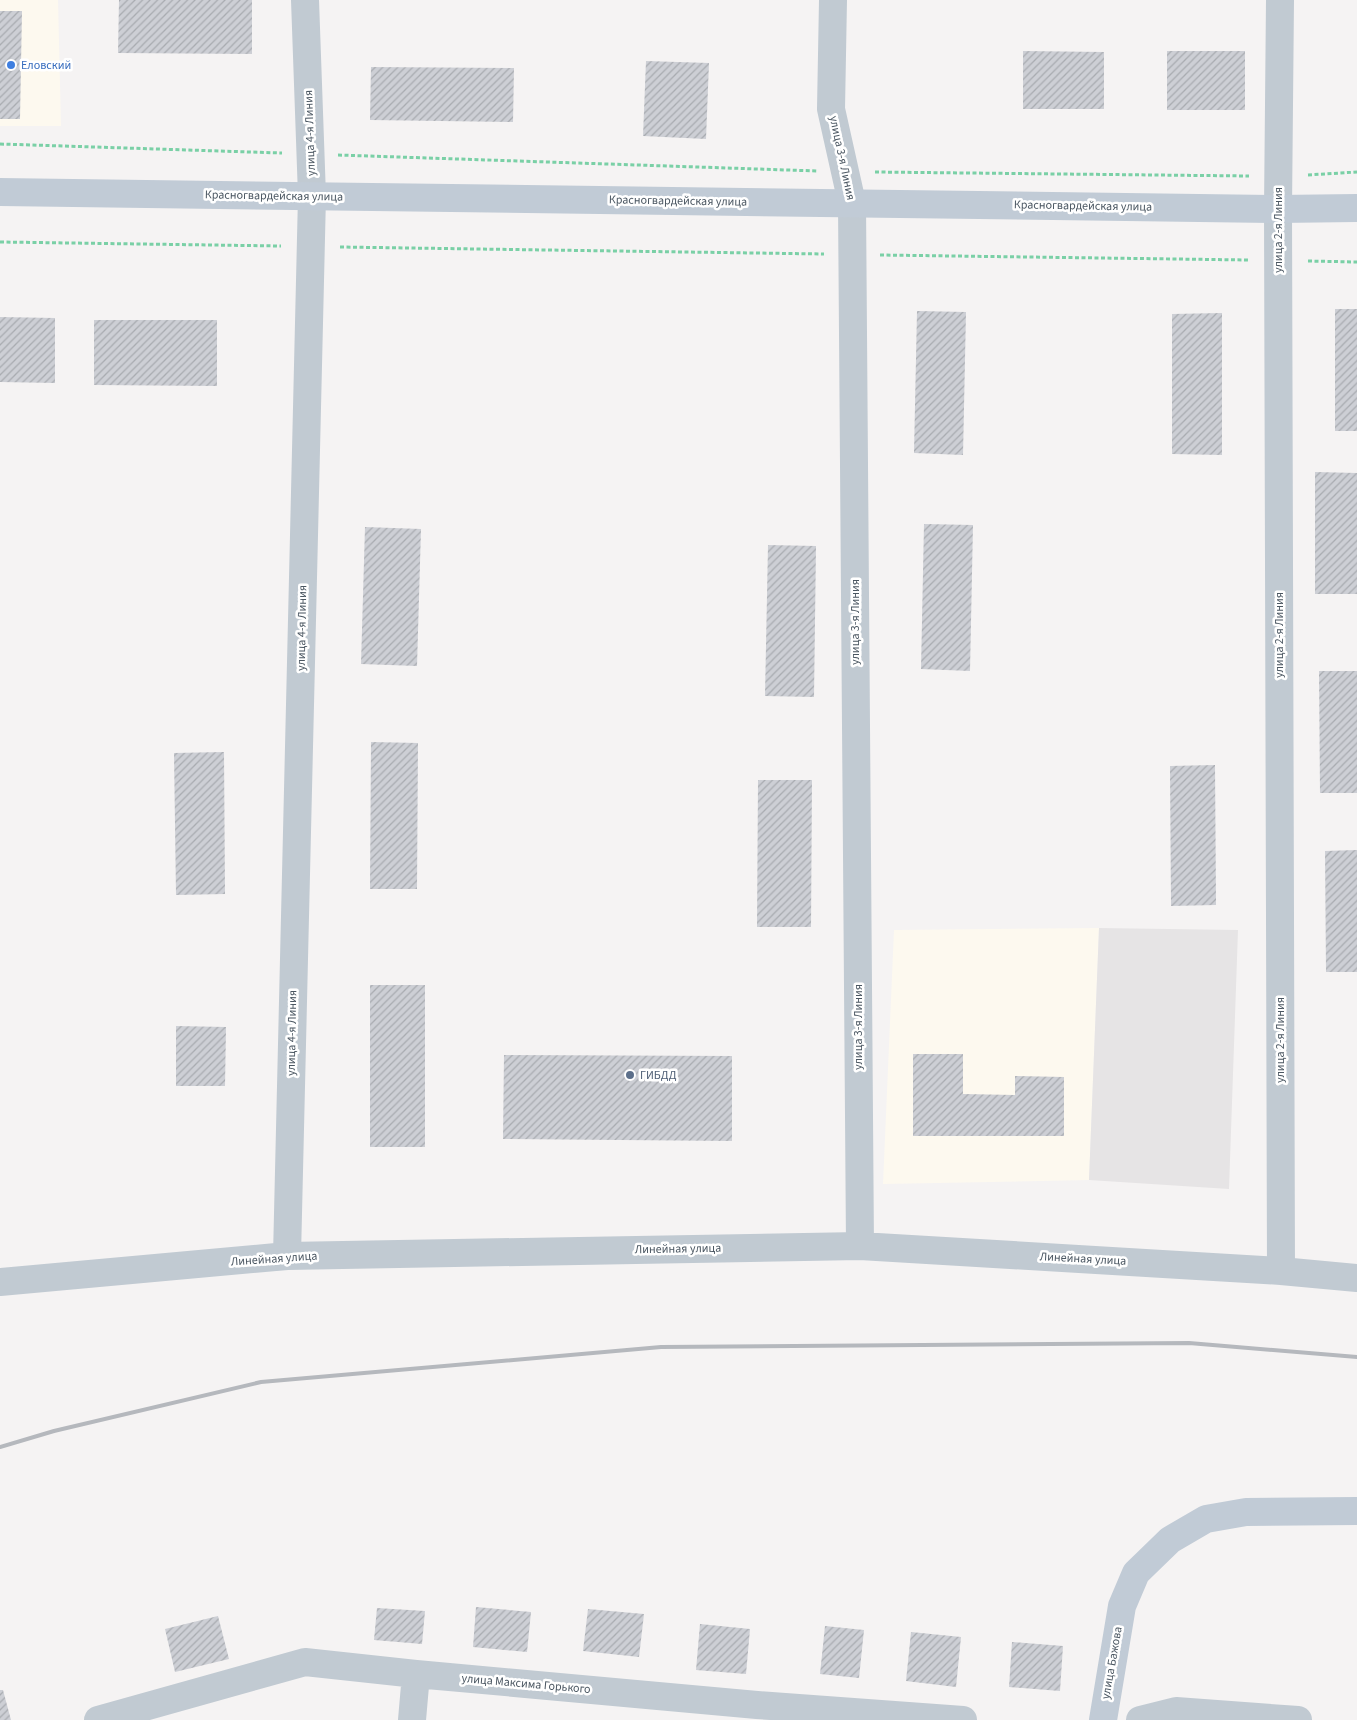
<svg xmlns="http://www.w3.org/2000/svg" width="1357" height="1720" viewBox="0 0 1357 1720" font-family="'Source Sans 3',sans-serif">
<defs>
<pattern id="building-hatch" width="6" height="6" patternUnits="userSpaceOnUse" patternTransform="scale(1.25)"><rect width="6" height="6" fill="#cdcfd5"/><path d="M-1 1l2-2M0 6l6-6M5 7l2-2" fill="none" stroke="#a8abb0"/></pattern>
</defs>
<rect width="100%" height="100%" fill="#f5f3f3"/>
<path fill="#fdf9ef" d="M 0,0 L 58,0 L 61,126 L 0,126 Z
M 1099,928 L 1089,1180 L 883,1184 L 894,930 Z"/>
<path fill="#e6e4e5" d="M 1099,928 L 1238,930 L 1229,1189 L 1089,1180 Z"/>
<path fill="url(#building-hatch)" d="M 119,0 L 252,0 L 252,54 L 118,53 Z
M 0,11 L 22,11 L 20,119 L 0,119 Z
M 1023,51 L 1104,52 L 1104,109 L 1023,109 Z
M 1167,51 L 1245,51 L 1245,110 L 1167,110 Z
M 646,61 L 709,63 L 706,139 L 643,136 Z
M 371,67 L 514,68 L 513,122 L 370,120 Z
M 1335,309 L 1357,309 L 1357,431 L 1335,431 Z
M 917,311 L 966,312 L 963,455 L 914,453 Z
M 1222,313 L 1222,455 L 1172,454 L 1172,314 Z
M 0,317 L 55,318 L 55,383 L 0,382 Z
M 94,320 L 217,320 L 217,386 L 94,385 Z
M 1315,472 L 1357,473 L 1357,594 L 1315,594 Z
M 924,524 L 973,525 L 970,671 L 921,669 Z
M 365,527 L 421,529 L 417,666 L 361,664 Z
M 768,545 L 816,546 L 814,697 L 765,696 Z
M 1319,671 L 1357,671 L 1357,793 L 1320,793 Z
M 371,742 L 418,743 L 417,889 L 370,889 Z
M 224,752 L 225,894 L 176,895 L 174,753 Z
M 1215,765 L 1216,905 L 1171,906 L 1170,766 Z
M 758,780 L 812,780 L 811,927 L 757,927 Z
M 1357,850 L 1357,972 L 1326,972 L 1325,851 Z
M 370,985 L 425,985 L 425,1147 L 370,1147 Z
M 176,1026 L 226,1027 L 225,1086 L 176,1086 Z
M 913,1054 L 963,1054 L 963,1094 L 1015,1095 L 1015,1076 L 1064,1077 L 1064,1136 L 913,1136 Z
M 504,1055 L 732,1056 L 732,1141 L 503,1139 Z
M 476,1607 L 531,1612 L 527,1652 L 473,1647 Z
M 377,1608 L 425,1611 L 422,1644 L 374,1640 Z
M 588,1609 L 644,1614 L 639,1657 L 583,1651 Z
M 218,1616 L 229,1659 L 175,1672 L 165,1629 Z
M 700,1624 L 750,1629 L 746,1674 L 696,1670 Z
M 825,1626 L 864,1630 L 859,1678 L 820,1674 Z
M 911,1632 L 961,1637 L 956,1687 L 906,1681 Z
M 1012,1642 L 1063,1646 L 1060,1691 L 1009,1687 Z
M 0,1690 L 3,1690 L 11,1720 L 0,1720 Z"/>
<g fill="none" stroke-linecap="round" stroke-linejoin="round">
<path stroke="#7ad0a6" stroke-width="3" stroke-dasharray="4 2.5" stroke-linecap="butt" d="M 0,144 L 282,153
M 338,155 L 817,171
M 875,172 L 1249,176
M 1308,175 L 1357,172
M 0,242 L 281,246
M 340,247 L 824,254
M 880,255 L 1249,260
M 1308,261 L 1357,262"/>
<path stroke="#c1cad2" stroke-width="28" d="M 833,0 L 831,109 L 852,203 L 860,1246
M 1280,0 L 1278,209 L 1281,1271
M 287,1256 L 312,196 L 305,0
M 0,1282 L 287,1256 L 860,1246 L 1281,1271 L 1357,1278
M 98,1720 L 305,1662 L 416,1674 L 757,1705 L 963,1720
M 412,1720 L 416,1674
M 1140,1720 L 1176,1711 L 1298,1720"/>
<path stroke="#c1cbd6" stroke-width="28" d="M 0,192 L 1278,209 L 1357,208
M 1103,1720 L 1122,1606 L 1136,1573 L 1170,1540 L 1206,1519 L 1246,1512 L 1357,1511"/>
<path stroke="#b5b8bd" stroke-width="4" d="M 0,1447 L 54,1431 L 261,1382 L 661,1347 L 1189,1343 L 1357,1357"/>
</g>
<circle fill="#3f7fe0" stroke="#fff" stroke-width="2" cx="11" cy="65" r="5"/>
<circle fill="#5c6f8a" stroke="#fff" stroke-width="2" cx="630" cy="1075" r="5"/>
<g text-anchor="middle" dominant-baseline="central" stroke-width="5" stroke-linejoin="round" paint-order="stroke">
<g font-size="12" fill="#366cbe" stroke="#fff" text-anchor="start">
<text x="21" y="65">Еловский</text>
</g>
<g font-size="12" fill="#4a5661" stroke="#fff">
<text transform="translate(310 133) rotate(-92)">улица 4-я Линия</text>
<text transform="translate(842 158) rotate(78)">улица 3-я Линия</text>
<text transform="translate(274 196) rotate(1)">Красногвардейская улица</text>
<text transform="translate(678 201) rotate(1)">Красногвардейская улица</text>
<text transform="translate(1083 206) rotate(1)">Красногвардейская улица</text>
<text transform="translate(1278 230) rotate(-90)">улица 2-я Линия</text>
<text transform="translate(855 622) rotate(-90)">улица 3-я Линия</text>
<text transform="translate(302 628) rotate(-89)">улица 4-я Линия</text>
<text transform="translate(1279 635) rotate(-90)">улица 2-я Линия</text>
<text transform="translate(858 1027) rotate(-90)">улица 3-я Линия</text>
<text transform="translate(292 1033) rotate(-89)">улица 4-я Линия</text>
<text transform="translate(1280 1040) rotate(-90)">улица 2-я Линия</text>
<text transform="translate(678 1249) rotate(-1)">Линейная улица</text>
<text transform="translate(274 1259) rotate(-4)">Линейная улица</text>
<text transform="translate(1083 1259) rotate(3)">Линейная улица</text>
<text transform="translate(1112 1663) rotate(-80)">улица Бажова</text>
<text transform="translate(526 1684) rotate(5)">улица Максима Горького</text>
</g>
<g font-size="12" fill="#4e5e75" stroke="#fff" text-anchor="start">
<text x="640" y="1075">ГИБДД</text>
</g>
</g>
</svg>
